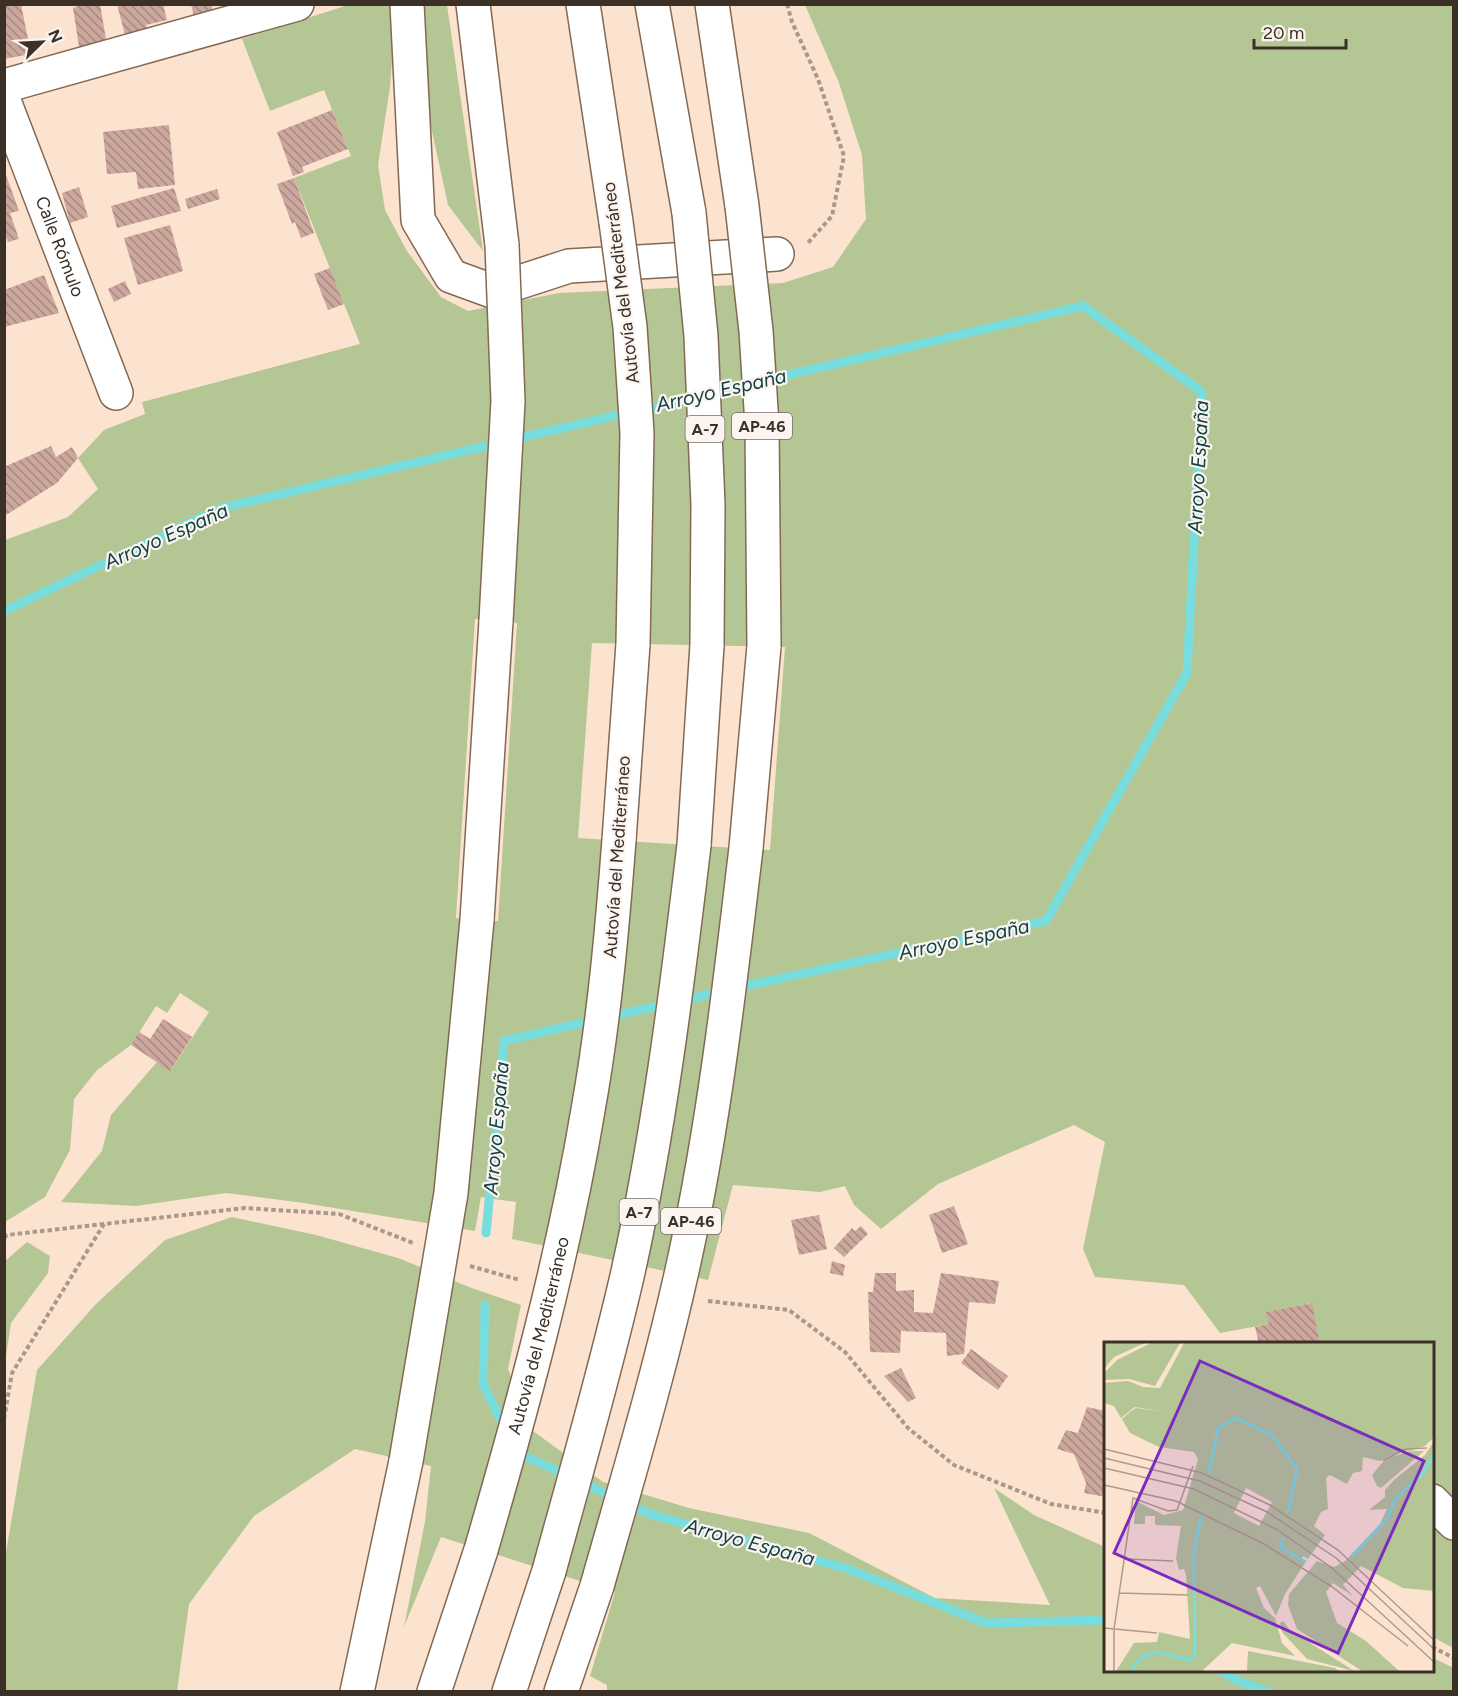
<svg xmlns="http://www.w3.org/2000/svg" width="1458" height="1696" viewBox="0 0 1458 1696" font-family="Figtree,sans-serif">
<defs>
<pattern id="building-back-hatch" width="6" height="6" patternUnits="userSpaceOnUse" patternTransform="scale(1.5)"><rect width="6" height="6" fill="#cca79d"/><path d="M-1 5l2 2M0 0l6 6M5-1l2 2" fill="none" stroke="#a78880"/></pattern>
</defs>
<rect width="100%" height="100%" fill="#fce3d0"/>
<path fill="#b4c693" fill-rule="evenodd" d="M 348,5 L 396,5 L 390,87 L 378,165 L 385,210 L 407,251 L 441,297 L 468,311 L 559,293 L 783,283 L 833,267 L 866,219 L 862,155 L 839,83 L 805,5 L 1453,5 L 1453,1509 L 1433,1491 L 1432,1344 L 1320,1343 L 1311,1303 L 1267,1312 L 1269,1324 L 1220,1333 L 1184,1285 L 1095,1277 L 1083,1249 L 1105,1142 L 1074,1125 L 938,1184 L 881,1229 L 854,1205 L 845,1186 L 820,1192 L 733,1185 L 708,1280 L 512,1239 L 516,1202 L 481,1197 L 475,1231 L 304,1203 L 226,1193 L 136,1206 L 61,1202 L 102,1151 L 111,1115 L 157,1062 L 171,1070 L 209,1012 L 180,993 L 167,1013 L 156,1006 L 131,1045 L 97,1070 L 74,1099 L 70,1150 L 45,1197 L 5,1222 L 5,540 L 68,517 L 98,489 L 78,458 L 104,430 L 145,414 L 142,402 L 360,344 L 294,178 L 351,156 L 324,90 L 270,111 L 242,39 ZM 475,619 L 517,623 L 498,921 L 456,918 ZM 592,643 L 785,647 L 770,850 L 578,838 Z
M 421,5 L 447,5 L 483,251 L 448,205 L 420,76 Z
M 232,1217 L 316,1235 L 398,1258 L 469,1287 L 521,1305 L 508,1369 L 533,1431 L 603,1482 L 689,1508 L 809,1533 L 935,1598 L 1050,1605 L 994,1488 L 1034,1515 L 1105,1547 L 1106,1670 L 1432,1670 L 1433,1658 L 1454,1668 L 1453,1692 L 607,1691 L 607,1685 L 590,1676 L 615,1592 L 441,1537 L 404,1627 L 425,1522 L 431,1466 L 355,1449 L 254,1516 L 189,1604 L 177,1691 L 5,1692 L 5,1558 L 37,1370 L 96,1304 L 165,1240 Z
M 27,1242 L 50,1256 L 48,1273 L 11,1323 L 5,1363 L 5,1261 Z
M 1432,1515 L 1453,1532 L 1453,1648 L 1433,1637 Z"/>
<g fill="none" stroke-linecap="round" stroke-linejoin="round">
<path stroke="#79dddd" stroke-width="9" d="M 4,611 L 221,508 L 1083,306 L 1202,392 L 1187,673 L 1046,921 L 736,988
M 681,1001 L 723,991
M 608,1017 L 667,1004
M 486,1233 L 504,1041 L 594,1020
M 485,1305 L 483,1384 L 506,1431
M 516,1452 L 568,1476
M 581,1482 L 650,1514 L 848,1569 L 986,1623 L 1106,1620
M 1220,1670 L 1238,1681 L 1268,1692"/>
</g>
<path fill="url(#building-back-hatch)" d="M 4,4 L 21,4 L 31,54 L 4,59 Z
M 83,4 L 100,4 L 107,45 L 80,53 L 73,8 Z
M 117,4 L 163,4 L 167,20 L 146,25 L 148,32 L 126,39 Z
M 191,4 L 211,4 L 213,12 L 194,17 Z
M 332,110 L 348,149 L 302,167 L 304,172 L 293,176 L 277,132 Z
M 169,125 L 175,185 L 138,189 L 136,172 L 107,174 L 103,132 Z
M 6,175 L 19,211 L 10,213 L 19,239 L 8,242 L 4,232 L 4,176 Z
M 294,178 L 314,233 L 301,238 L 295,222 L 292,224 L 277,184 Z
M 79,187 L 88,217 L 70,223 L 62,193 Z
M 174,188 L 181,211 L 117,228 L 111,206 Z
M 217,189 L 220,199 L 188,209 L 185,199 Z
M 170,225 L 183,271 L 138,285 L 124,238 Z
M 330,268 L 344,304 L 328,310 L 314,274 Z
M 44,275 L 59,313 L 4,327 L 4,290 Z
M 125,281 L 131,294 L 114,302 L 108,289 Z
M 51,446 L 56,457 L 72,447 L 78,458 L 57,483 L 6,515 L 4,489 L 7,487 L 4,483 L 4,467 Z
M 163,1019 L 192,1037 L 170,1071 L 131,1045 L 139,1032 L 150,1039 Z
M 954,1206 L 968,1244 L 942,1253 L 929,1215 Z
M 819,1215 L 827,1249 L 799,1255 L 791,1220 Z
M 861,1226 L 868,1234 L 844,1257 L 834,1248 L 852,1228 L 855,1231 Z
M 832,1261 L 845,1265 L 843,1276 L 830,1273 Z
M 875,1273 L 896,1273 L 896,1291 L 914,1290 L 914,1312 L 933,1313 L 941,1273 L 999,1281 L 995,1304 L 969,1302 L 964,1354 L 947,1356 L 946,1333 L 901,1331 L 900,1353 L 870,1352 L 868,1292 L 873,1292 Z
M 1312,1303 L 1320,1344 L 1259,1344 L 1255,1327 L 1269,1324 L 1266,1312 Z
M 971,1349 L 1008,1376 L 998,1390 L 961,1363 Z
M 901,1368 L 916,1398 L 908,1402 L 884,1376 Z
M 1087,1407 L 1106,1411 L 1106,1497 L 1084,1493 L 1086,1483 L 1074,1454 L 1057,1449 L 1066,1430 L 1078,1433 Z"/>
<g fill="none" stroke-linecap="round" stroke-linejoin="round">
<g stroke="#836953" stroke-width="36">
<g id="minor">
<path d="M 407,4 L 418,220 L 451,276 L 492,291 L 569,266 L 777,254"/>
<path d="M 4,86 L 297,4"/>
<path id="s1" d="M 4,101 L 116,393"/>
<path d="M 1432,1501 L 1454,1523"/>
</g>
</g>
<g stroke="#836953" stroke-width="36">
<path id="highway" d="M 473,4 L 502,245
M 583,4 L 616,222
M 652,4 L 689,213
M 712,4 L 742,206
M 619,840 L 633,644
M 694,845 L 707,645
M 746,848 L 764,646
M 477,920 L 496,621
M 357,1692 L 406,1461
M 434,1692 L 481,1550
M 509,1692 L 549,1571
M 561,1692 L 597,1586"/>
</g>
<path stroke="#ac9889" stroke-width="4" stroke-dasharray="4.5 3" stroke-linecap="butt" d="M 787,4 L 792,22 L 818,79 L 844,156 L 832,216 L 807,244
M 4,1238 L 7,1235 L 245,1208 L 339,1214 L 413,1243
M 470,1266 L 520,1280
M 708,1301 L 789,1310 L 845,1352 L 908,1428 L 954,1465 L 1051,1504 L 1106,1513
M 4,1419 L 12,1373 L 104,1224
M 1432,1647 L 1454,1658"/>
<use href="#minor" stroke="#fff" stroke-width="33"/>
<use href="#highway" stroke="#fff" stroke-width="33"/>
<g stroke="#836953" stroke-width="36" stroke-linecap="butt">
<g id="highway-bridge">
<path d="M 742,206 L 756,331 L 762,425 L 764,646"/>
<path d="M 689,213 L 701,336 L 708,505 L 707,645"/>
<path d="M 616,222 L 630,327 L 637,433 L 633,644"/>
<path d="M 496,621 L 508,401 L 502,245"/>
<path d="M 406,1461 L 451,1193 L 477,920"/>
<path id="s2" d="M 481,1550 C 523,1405 563,1259 588,1110 C 604,1021 612,931 619,840"/>
<path d="M 549,1571 C 576,1472 605,1373 628,1272 C 659,1132 677,988 694,845"/>
<path d="M 597,1586 C 628,1477 661,1368 685,1257 C 714,1123 730,985 746,848"/>
</g>
</g>
<use href="#highway-bridge" stroke="#fff" stroke-width="33"/>
</g>
<g text-anchor="middle" dominant-baseline="central" stroke-width="4.5" stroke-linejoin="round" paint-order="stroke">
<g fill="#fbf4f0" stroke="#756b63" stroke-width="1.5">
<rect x="732" y="413" width="60" height="26" rx="4.5"/>
<rect x="685.5" y="416" width="39" height="26" rx="4.5"/>
<rect x="619.5" y="1199" width="39" height="26" rx="4.5"/>
<rect x="661" y="1208" width="60" height="26" rx="4.5"/>
</g>
<g font-size="16" font-weight="bold" fill="#3b3026">
<text x="762" y="426">AP-46</text>
<text x="705" y="429">A-7</text>
<text x="639" y="1212">A-7</text>
<text x="691" y="1221">AP-46</text>
</g>
<g font-size="18" fill="#3b3026" stroke="#fbf4f0">
<text stroke="none"><textPath href="#s1" startOffset="156">Calle Rómulo</textPath></text>
<text transform="translate(621 283) rotate(-97)">Autovía del Mediterráneo</text>
<text transform="translate(617 857) rotate(-86)">Autovía del Mediterráneo</text>
<text stroke="none"><textPath href="#s2" startOffset="222">Autovía del Mediterráneo</textPath></text>
</g>
<g font-size="20" font-style="italic" fill="#124141" stroke="#fbf4f0">
<text transform="translate(721 390) rotate(-13)">Arroyo España</text>
<text transform="translate(1198 467) rotate(-87)">Arroyo España</text>
<text transform="translate(166 536) rotate(-24)">Arroyo España</text>
<text transform="translate(964 939) rotate(-12)">Arroyo España</text>
<text transform="translate(496 1128) rotate(-85)">Arroyo España</text>
<text transform="translate(750 1542) rotate(15)">Arroyo España</text>
</g>
</g>
<g transform="translate(1104 1342)">
<rect width="330" height="330" fill="#fce3d0"/>
<path d="M 0,1 L 41,1 L 10,15 L 0,27 ZM 47,1 L 76,1 L 51,44 L 25,37 L 0,38 L 0,31 L 13,18 ZM 80,1 L 330,1 L 330,95 L 321,104 L 276,119 L 259,115 L 258,129 L 249,131 L 243,142 L 226,133 L 222,136 L 224,167 L 217,170 L 210,184 L 221,193 L 204,217 L 199,214 L 197,218 L 201,221 L 181,252 L 172,274 L 156,244 L 152,246 L 160,266 L 171,276 L 178,301 L 191,314 L 128,301 L 98,329 L 12,329 L 30,301 L 53,300 L 55,290 L 86,297 L 82,233 L 80,227 L 75,228 L 72,216 L 77,184 L 51,183 L 51,174 L 41,174 L 41,182 L 30,182 L 32,159 L 60,173 L 79,168 L 94,117 L 90,110 L 55,105 L 26,91 L 18,77 L 26,70 L 32,66 L 54,69 L 31,65 L 17,76 L 10,64 L 0,61 L 0,41 L 24,39 L 39,45 L 56,46 ZM 142,146 L 168,160 L 155,184 L 130,171 ZM 330,99 L 330,249 L 299,246 L 257,224 L 239,243 L 249,254 L 229,241 L 222,250 L 233,281 L 262,299 L 295,329 L 258,329 L 193,287 L 184,263 L 185,252 L 213,219 L 230,225 L 241,219 L 276,182 L 283,167 L 265,168 L 281,155 L 281,148 L 291,137 L 321,113 ZM 298,109 L 320,109 L 277,146 L 273,144 L 268,133 L 278,121 ZM 179,279 L 186,288 L 250,329 L 203,317 L 178,290 L 176,281 ZM 144,309 L 231,326 L 235,329 L 143,329 Z" fill="#b4c693" fill-rule="evenodd"/>
<path fill="none" stroke="#79dddd" stroke-width="3" d="M 105,131 L 114,86 L 133,76 L 169,94 L 193,127 L 184,171M 179,196 L 177,206 L 202,220M 248,215 L 283,177 L 291,157 L 320,130 L 330,111M 27,329 L 37,315 L 53,310 L 86,318 L 91,313 L 90,212 L 97,174"/>
<path fill="none" stroke="#af9b8c" stroke-width="1.5" d="M 0,107 L 98,131 L 166,163 L 234,208 L 330,298M 0,116 L 96,139 L 163,170 L 232,216 L 330,307M 279,119 L 301,107 L 323,106M 0,126 L 90,147 L 172,187 L 228,226 L 330,320M 0,143 L 72,159 L 160,202 L 227,244 L 304,304M 22,217 L 69,219M 15,251 L 84,253M 0,286 L 53,291M 10,329 L 10,287 L 29,156 L 64,169 L 73,168 L 89,124"/>
<path fill="#7b2cbf" fill-opacity="0.15" stroke="#7b2cbf" stroke-width="3" d="M 96,19 L 320,119 L 234,311 L 10,211 Z"/>
<rect width="330" height="330" fill="none" stroke="#3b3026" stroke-width="3"/>
</g>
<rect width="1458" height="1696" fill="none" stroke="#3b3026" stroke-width="12"/>
<g transform="translate(42 42) rotate(66)" stroke="#fbf4f0" stroke-width="4.5" paint-order="stroke">
<path d="M0-4.5L10 22L0 15L-10 22Z" fill="#3b3026"/>
<text y="-9" font-size="16" font-weight="bold" text-anchor="middle" fill="#3b3026">N</text>
</g>
<path d="M1254 39v9h92v-9" fill="none" stroke="#3b3026" stroke-width="3"/>
<text x="1263" y="39" font-size="18" fill="#3b3026" stroke="#fbf4f0" stroke-width="4.5" paint-order="stroke">20 m</text>
</svg>
